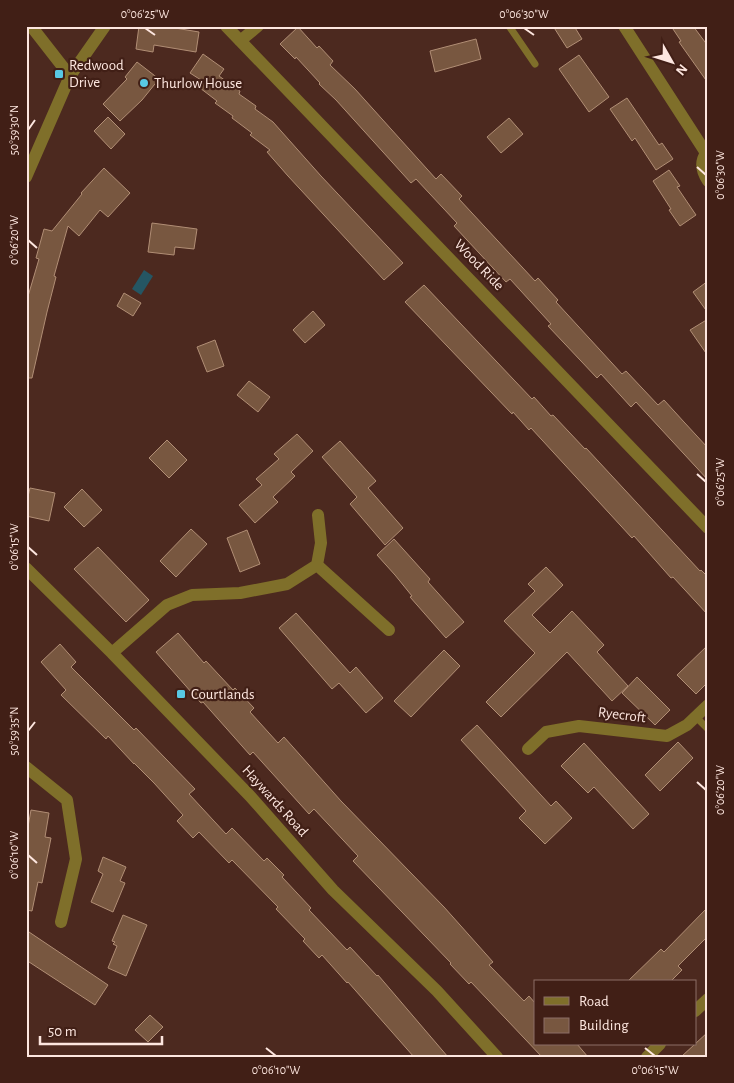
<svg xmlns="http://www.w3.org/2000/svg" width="734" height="1083" viewBox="0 0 734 1083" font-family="'Alegreya Sans',sans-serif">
<rect width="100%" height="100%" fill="#4c291f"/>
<path fill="#255663" d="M 144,270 L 153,276 L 141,295 L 132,289 Z"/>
<path fill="#785740" stroke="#b18e75" d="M 139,26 L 163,26 L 199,32 L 196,52 L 154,45 L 153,52 L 136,49 Z
M 553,26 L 574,26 L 582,39 L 567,48 Z
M 671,26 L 693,26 L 708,46 L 708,83 L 679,42 L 681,41 Z
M 298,27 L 317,48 L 319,46 L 333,61 L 330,65 L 355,89 L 436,179 L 441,174 L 462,196 L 459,199 L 535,281 L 538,278 L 558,300 L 556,302 L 622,374 L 626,371 L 658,405 L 664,400 L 684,422 L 708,448 L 708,480 L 636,402 L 631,407 L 601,374 L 597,378 L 548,326 L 551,324 L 510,279 L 506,282 L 454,226 L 457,223 L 416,179 L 411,183 L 336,100 L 319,84 L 320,83 L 296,57 L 295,59 L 280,44 Z
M 476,39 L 481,59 L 435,72 L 430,51 Z
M 203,54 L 224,69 L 219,76 L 240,91 L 239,94 L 256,106 L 255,109 L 273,122 L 321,176 L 403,263 L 384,280 L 288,176 L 267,152 L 270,150 L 250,135 L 252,133 L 232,118 L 233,116 L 215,103 L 217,101 L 200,88 L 204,82 L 190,73 Z
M 579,55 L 609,97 L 589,112 L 559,69 Z
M 137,62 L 159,79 L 142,100 L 120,121 L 103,104 L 127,79 L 125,77 Z
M 627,98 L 659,145 L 662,143 L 673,159 L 656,170 L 635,138 L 632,141 L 610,109 Z
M 108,117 L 125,134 L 111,149 L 94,131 Z
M 509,118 L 523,134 L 501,153 L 487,137 Z
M 104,168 L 130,193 L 108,217 L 100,210 L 79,236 L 68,226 L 54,276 L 56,277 L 47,312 L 32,378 L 26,378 L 26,303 L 39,259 L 36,258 L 44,229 L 52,231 L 82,194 L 81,193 Z
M 669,170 L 680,186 L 677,187 L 696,215 L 680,226 L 669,210 L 671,209 L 653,181 Z
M 152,223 L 197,229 L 194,249 L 175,247 L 174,255 L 148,252 Z
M 708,281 L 708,313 L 693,292 Z
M 424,285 L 532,399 L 534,397 L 551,416 L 553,415 L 585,449 L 586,448 L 700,571 L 701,570 L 708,577 L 708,615 L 673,577 L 671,578 L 634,536 L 632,538 L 531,428 L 529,430 L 513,412 L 512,414 L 405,302 Z
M 124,293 L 141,303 L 133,316 L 117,306 Z
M 313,311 L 325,325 L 305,343 L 293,330 Z
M 708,319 L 708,356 L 690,330 Z
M 215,340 L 224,366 L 207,372 L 197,347 Z
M 249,381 L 270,397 L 258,412 L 237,395 Z
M 297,434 L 313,451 L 291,472 L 295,476 L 273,497 L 278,502 L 255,523 L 239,505 L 262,485 L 256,479 L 279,459 L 274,454 Z
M 167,440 L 187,460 L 169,478 L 149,458 Z
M 340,441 L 376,481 L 368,488 L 403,528 L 385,545 L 350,504 L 357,497 L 322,457 Z
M 30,488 L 55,493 L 49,521 L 26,516 L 26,505 Z
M 82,489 L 102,510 L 84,527 L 64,507 Z
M 191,529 L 207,544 L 176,577 L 160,561 Z
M 247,530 L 260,564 L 240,572 L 227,538 Z
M 394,539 L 430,579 L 428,582 L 464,622 L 446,638 L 410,597 L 412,596 L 395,575 L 377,555 Z
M 98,547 L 149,600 L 126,622 L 74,569 Z
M 546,567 L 563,585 L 532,615 L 550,633 L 572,611 L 604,645 L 597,652 L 628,686 L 612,701 L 567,652 L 501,717 L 486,702 L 535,653 L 504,621 L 535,591 L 528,584 Z
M 296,613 L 350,673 L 356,667 L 383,698 L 366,713 L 339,683 L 332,689 L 279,628 Z
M 178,633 L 204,663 L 206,661 L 233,690 L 235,688 L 254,708 L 250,712 L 278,743 L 284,737 L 341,801 L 444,907 L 493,962 L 489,965 L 524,1001 L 529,996 L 535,1003 L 535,1044 L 577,1044 L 588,1057 L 542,1057 L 471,982 L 469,984 L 450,964 L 451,963 L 353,861 L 358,856 L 314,809 L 309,814 L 253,752 L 250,755 L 203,702 L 201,703 L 192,693 L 156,652 Z
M 60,644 L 76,662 L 71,667 L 134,730 L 136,728 L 195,789 L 189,794 L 226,834 L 232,828 L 264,861 L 267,858 L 284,875 L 282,877 L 311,908 L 309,910 L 347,950 L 350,947 L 377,976 L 378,975 L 448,1057 L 414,1057 L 348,982 L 347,983 L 322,955 L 319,958 L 303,941 L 305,939 L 276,909 L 278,907 L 232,860 L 229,863 L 199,832 L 193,838 L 177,821 L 183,815 L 154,783 L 134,763 L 134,764 L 108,736 L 106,739 L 61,695 L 66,690 L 41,662 Z
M 708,645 L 708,682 L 696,694 L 677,675 Z
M 444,650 L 460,666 L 411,717 L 394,701 Z
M 637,677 L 670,710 L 655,725 L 622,693 Z
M 477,725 L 551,806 L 556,801 L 572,818 L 545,844 L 519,818 L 526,811 L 461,740 Z
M 678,742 L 693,758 L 660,791 L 645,775 Z
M 584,743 L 649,814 L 633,829 L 594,787 L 588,793 L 561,766 Z
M 31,810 L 49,813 L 45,837 L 51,838 L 42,883 L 38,882 L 32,911 L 26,910 L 26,838 Z
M 103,857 L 126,867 L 120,881 L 125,883 L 113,912 L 91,902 L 103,874 L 98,871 Z
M 708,907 L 708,936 L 678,966 L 682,970 L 670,982 L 627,982 L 661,949 L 664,952 Z
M 123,915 L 147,925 L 126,976 L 108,968 L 117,946 L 113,944 L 115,942 L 112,941 Z
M 26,930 L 108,985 L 95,1005 L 26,960 Z
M 150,1015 L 163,1027 L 148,1042 L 135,1030 Z
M 708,1032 L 708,1057 L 681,1057 L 695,1044 Z"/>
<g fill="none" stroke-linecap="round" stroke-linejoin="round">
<path stroke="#7f6f2a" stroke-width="7" d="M 509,26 L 535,64
M 696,717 L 708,729"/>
<path stroke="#7f6f2a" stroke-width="12" d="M 31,26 L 70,76
M 226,26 L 708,528
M 624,26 L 706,153
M 240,41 L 258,26
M 706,153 C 700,162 702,172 708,181
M 26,177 L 70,76 L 105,26
M 318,515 L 321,543 L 317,565 L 389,630
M 26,568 L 112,653 L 250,796 L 333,890 L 437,991 L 497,1057
M 112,653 L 167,605 L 192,595 L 240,593 L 287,584 L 317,565
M 528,749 L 546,732 L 579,726 L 667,736 L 687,725 L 708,705
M 26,767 L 67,800 L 76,859 L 61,922
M 695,1011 L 708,999
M 647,1057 L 660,1044"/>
</g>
<path fill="none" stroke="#fde6df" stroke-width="2" d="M 145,28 L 155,35M 524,28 L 534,35M 28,130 L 35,120M 697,167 L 706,175M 28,240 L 37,248M 697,474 L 706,482M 28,547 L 37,555M 28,731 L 35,722M 697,782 L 706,790M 28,855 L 37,863M 266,1048 L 276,1056M 645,1048 L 655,1056"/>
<g fill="#58c9e4" stroke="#411f16" stroke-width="2">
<rect x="54" y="69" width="10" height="10" rx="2.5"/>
<circle cx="144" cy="83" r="5"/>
<rect x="176" y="689" width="10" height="10" rx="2.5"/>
</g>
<g text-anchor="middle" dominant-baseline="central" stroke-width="4.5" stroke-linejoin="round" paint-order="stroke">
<g font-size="15" fill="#fde6df" stroke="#411f16" text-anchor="start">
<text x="69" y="65">Redwood<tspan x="69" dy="17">Drive</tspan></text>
<text x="154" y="83">Thurlow House</text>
<text x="191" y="694">Courtlands</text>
</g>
<g font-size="15" fill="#fde6df" stroke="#411f16">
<text transform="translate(479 265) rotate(46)">Wood Ride</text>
<text transform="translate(622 715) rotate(7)">Ryecroft</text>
<text transform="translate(275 801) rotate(48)">Haywards Road</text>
</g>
</g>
<rect width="734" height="1083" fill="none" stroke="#411f16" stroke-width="55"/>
<rect x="534" y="980" width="162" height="65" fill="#411f16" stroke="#8c6f66"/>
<rect x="544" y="997" width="25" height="8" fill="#7f6f2a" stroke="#8c6f66"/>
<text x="579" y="1006" font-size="15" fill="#fde6df">Road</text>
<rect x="544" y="1018" width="25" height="15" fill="#785740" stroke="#8c6f66"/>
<text x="579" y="1030" font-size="15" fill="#fde6df">Building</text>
<g transform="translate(672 62) rotate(129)" stroke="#411f16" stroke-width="4" paint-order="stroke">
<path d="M0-4L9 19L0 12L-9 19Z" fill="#fde6df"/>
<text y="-8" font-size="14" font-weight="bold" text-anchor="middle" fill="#fde6df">N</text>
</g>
<path d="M40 1036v8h122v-8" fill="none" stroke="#fde6df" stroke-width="2.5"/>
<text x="48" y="1036" font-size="15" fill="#fde6df" stroke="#411f16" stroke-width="4" paint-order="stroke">50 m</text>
<rect x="28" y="28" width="678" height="1028" fill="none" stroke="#fde6df" stroke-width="2"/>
<g font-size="12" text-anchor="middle" fill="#fde6df">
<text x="145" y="18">0°06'25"W</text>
<text x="524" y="18">0°06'30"W</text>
<text transform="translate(14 130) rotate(-90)" y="4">50°59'30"N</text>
<text transform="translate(720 175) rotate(-90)" y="4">0°06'30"W</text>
<text transform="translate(14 240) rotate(-90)" y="4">0°06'20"W</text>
<text transform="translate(720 482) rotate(-90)" y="4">0°06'25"W</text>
<text transform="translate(14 547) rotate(-90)" y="4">0°06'15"W</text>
<text transform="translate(14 731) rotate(-90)" y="4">50°59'35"N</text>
<text transform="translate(720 790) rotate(-90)" y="4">0°06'20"W</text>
<text transform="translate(14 855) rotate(-90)" y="4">0°06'10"W</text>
<text x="276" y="1074">0°06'10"W</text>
<text x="655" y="1074">0°06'15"W</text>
</g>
</svg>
